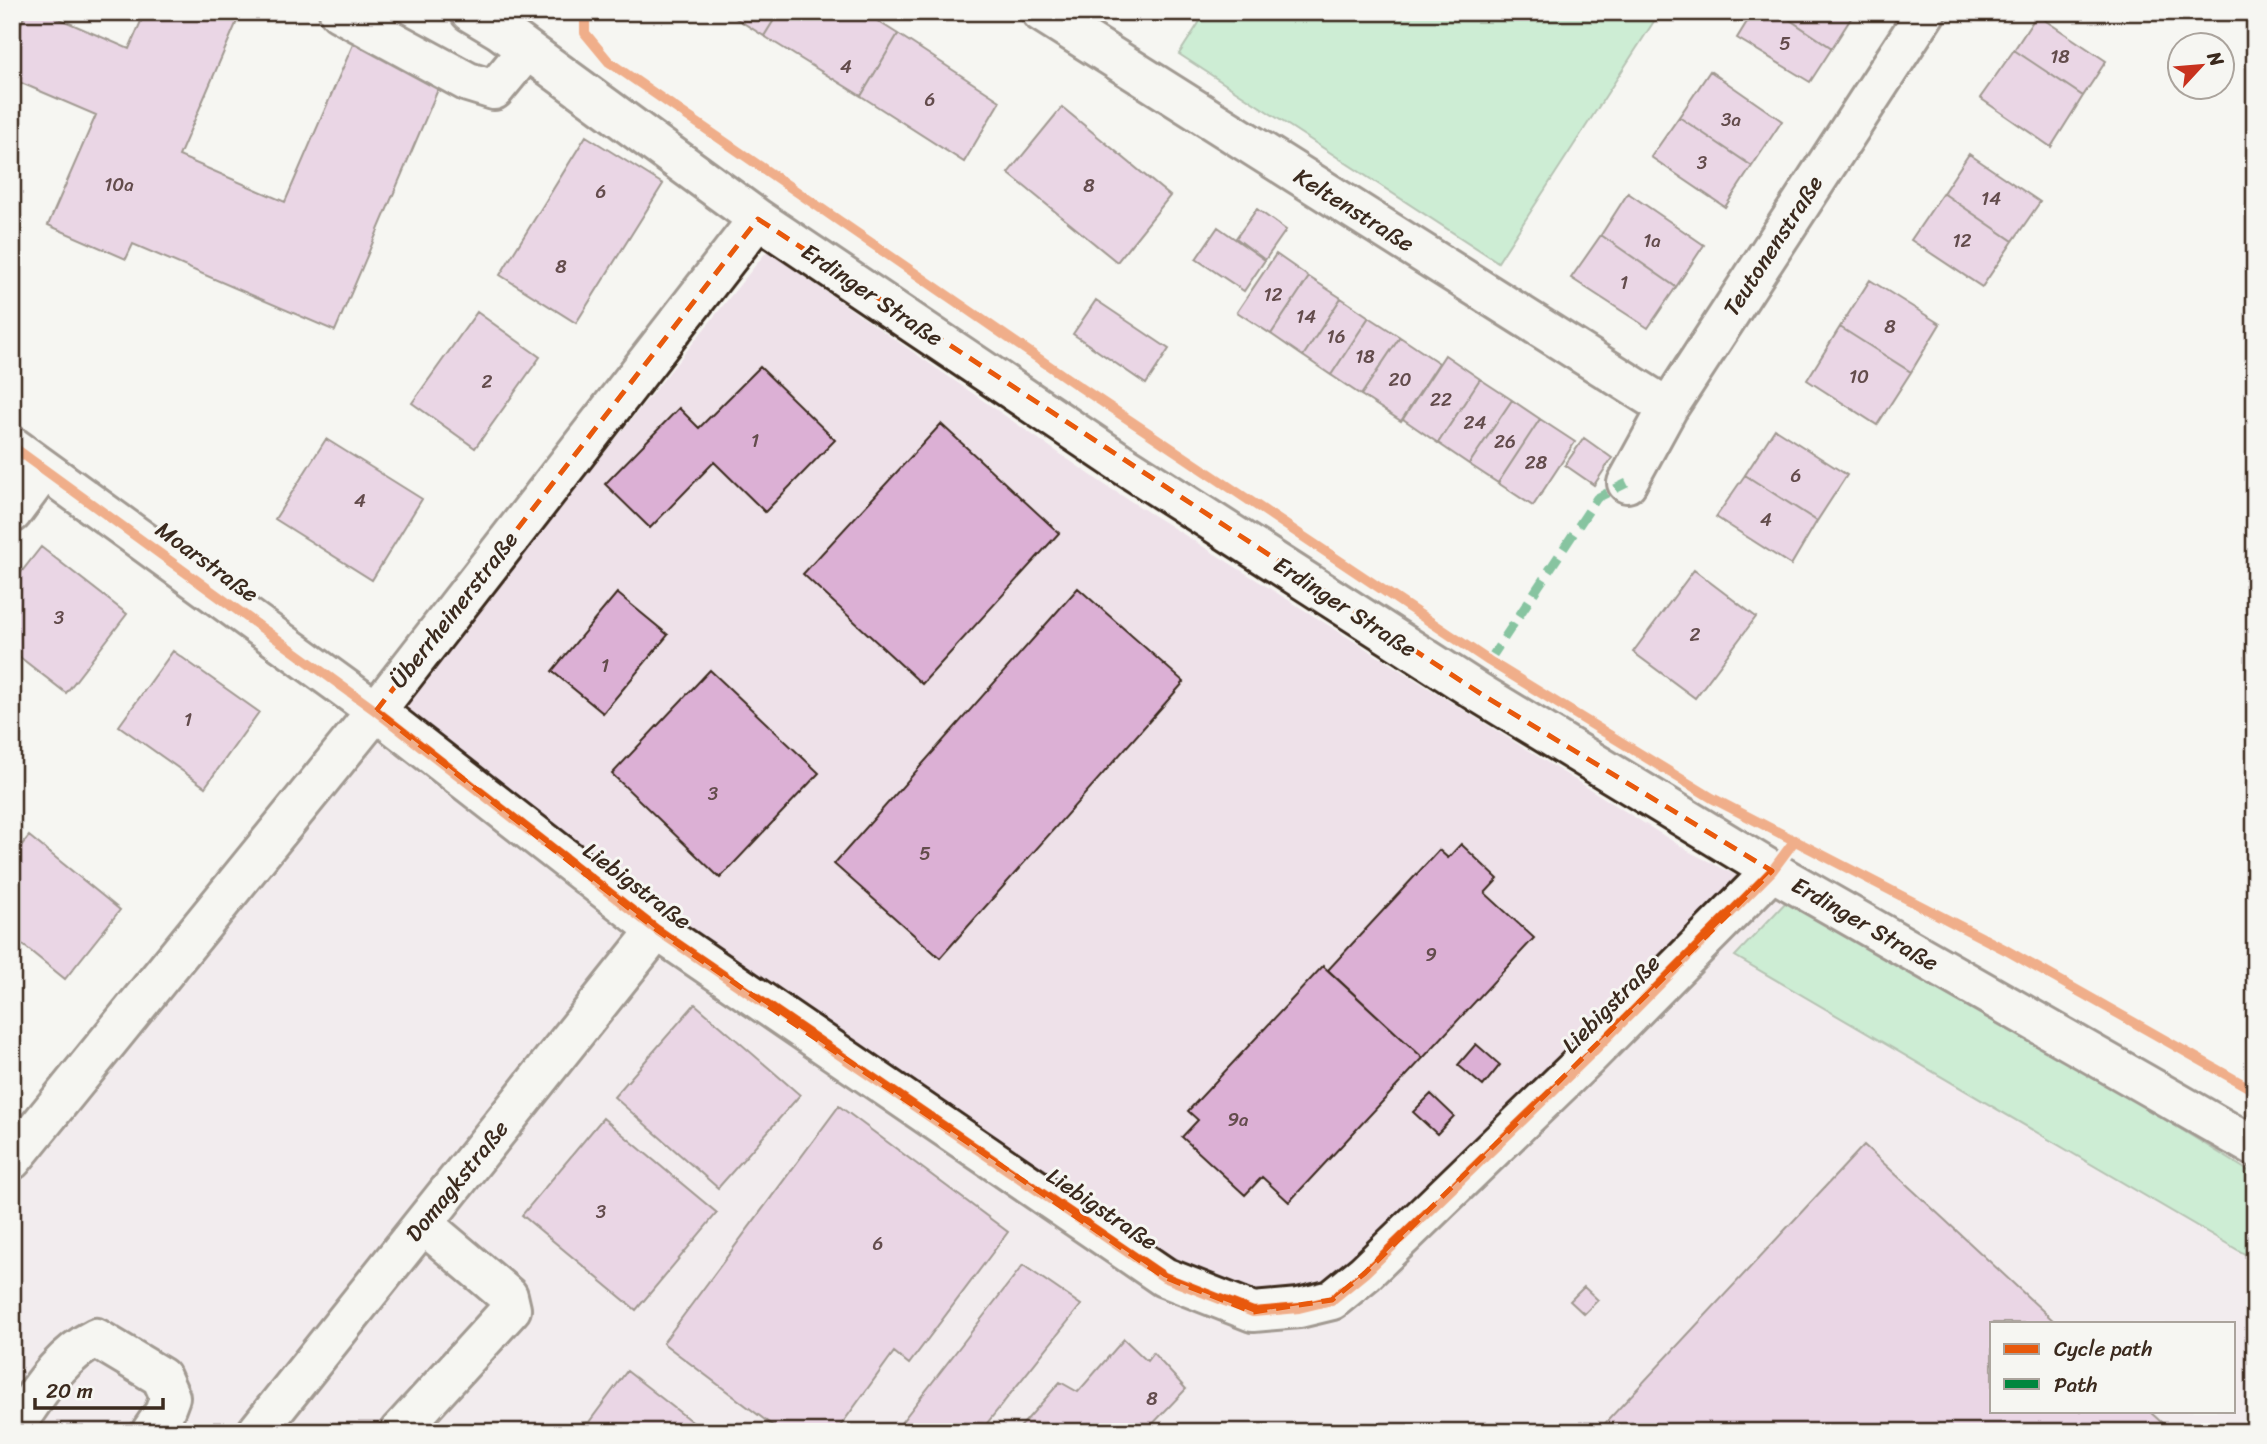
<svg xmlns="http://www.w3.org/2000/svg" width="2267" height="1444" viewBox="0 0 2267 1444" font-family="Sriracha,sans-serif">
<rect width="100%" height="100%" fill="#f6f6f2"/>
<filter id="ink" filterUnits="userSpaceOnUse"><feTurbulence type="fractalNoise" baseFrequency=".0143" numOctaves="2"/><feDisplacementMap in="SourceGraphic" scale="14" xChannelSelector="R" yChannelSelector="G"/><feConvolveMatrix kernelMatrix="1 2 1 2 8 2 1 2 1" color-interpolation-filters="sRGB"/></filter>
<g filter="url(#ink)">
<path fill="#eee1e9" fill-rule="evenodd" d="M 767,251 L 1105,485 L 1690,852 L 1787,901 L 2255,1175 L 2255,1432 L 12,1432 L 12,1193 L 307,822 ZM 1992,1323 L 2234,1323 L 2234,1411 L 1992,1411 Z"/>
<path fill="#9be2b0" stroke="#6b8667" stroke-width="2" d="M 1206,12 L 1235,12 L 1241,16 L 1243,12 L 1660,12 L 1498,262 L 1179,54 Z
M 1787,901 L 1934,977 L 2255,1175 L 2255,1260 L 1735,956 Z"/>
<path fill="#dcb0d5" stroke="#3b2a1e" stroke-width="2" d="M 26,12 L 44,12 L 129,49 L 145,12 L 241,12 L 179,156 L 285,202 L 357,35 L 445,73 L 335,331 L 133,244 L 126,259 L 48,225 L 96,115 L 12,79 L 12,45 Z
M 726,12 L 779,12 L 764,36 Z
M 779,12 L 863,12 L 898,34 L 861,96 L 764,36 Z
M 1753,12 L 1778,12 L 1832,48 L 1810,82 L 1737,38 Z
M 1778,12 L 1855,12 L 1832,48 Z
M 2037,15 L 2106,61 L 2083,96 L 2014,50 Z
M 898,34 L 1000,101 L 964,162 L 861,96 Z
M 2014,50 L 2083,96 L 2051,147 L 1980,98 Z
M 1710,71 L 1782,121 L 1752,166 L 1679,117 Z
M 1062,107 L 1170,196 L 1117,262 L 1008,173 Z
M 1679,117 L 1752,166 L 1725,207 L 1651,157 Z
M 586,136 L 663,184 L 576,323 L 500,275 Z
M 1969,154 L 2040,202 L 2013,241 L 1943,193 Z
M 1628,193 L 1704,245 L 1676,287 L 1601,235 Z
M 1943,193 L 2013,241 L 1982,287 L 1911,240 Z
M 1257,209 L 1286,230 L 1265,260 L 1236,238 Z
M 1218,227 L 1265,260 L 1244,291 L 1196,259 Z
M 1601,235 L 1676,287 L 1648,328 L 1571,278 Z
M 1276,254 L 1309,277 L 1271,334 L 1237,312 Z
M 1309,277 L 1341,298 L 1303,356 L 1271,334 Z
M 1870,280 L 1940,324 L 1911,372 L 1840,327 Z
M 1341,298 L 1369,317 L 1331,375 L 1303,356 Z
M 1096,300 L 1169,349 L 1146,384 L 1073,334 Z
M 477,312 L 540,357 L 475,448 L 412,403 Z
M 1369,317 L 1400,337 L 1361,395 L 1331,375 Z
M 1840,327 L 1911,372 L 1877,425 L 1807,380 Z
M 1400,337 L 1439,363 L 1401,421 L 1361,395 Z
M 1445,355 L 1480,379 L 1438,443 L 1403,419 Z
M 760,367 L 835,440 L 765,512 L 714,462 L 650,528 L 605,484 L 679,408 L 699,428 Z
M 1480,379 L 1512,400 L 1469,464 L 1438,443 Z
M 1512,400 L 1540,419 L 1498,483 L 1469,464 Z
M 1540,419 L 1575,442 L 1533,506 L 1498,483 Z
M 941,424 L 1059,533 L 922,684 L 803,574 Z
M 1775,429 L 1847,475 L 1817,521 L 1745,475 Z
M 1584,438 L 1612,458 L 1594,485 L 1565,465 Z
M 326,439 L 422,499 L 372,580 L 275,519 Z
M 1745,475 L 1817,521 L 1791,565 L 1716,517 Z
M 41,547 L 127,614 L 66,693 L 12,651 L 12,584 Z
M 1694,570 L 1756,617 L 1695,698 L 1633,652 Z
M 1078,588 L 1184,682 L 940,958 L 834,864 Z
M 617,593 L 668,635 L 603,713 L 552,671 Z
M 173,651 L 259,712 L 205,787 L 119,726 Z
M 710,670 L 819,773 L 720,878 L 612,774 Z
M 29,836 L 120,910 L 65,979 L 12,936 L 12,857 Z
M 1461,844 L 1498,879 L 1485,893 L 1534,938 L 1423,1058 L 1328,970 L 1439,850 L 1448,858 Z
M 1323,966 L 1423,1058 L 1289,1202 L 1262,1177 L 1245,1195 L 1182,1137 L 1198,1120 L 1188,1111 Z
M 695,1004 L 800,1095 L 718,1188 L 614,1097 Z
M 1476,1044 L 1500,1065 L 1483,1086 L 1458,1065 Z
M 1431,1094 L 1454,1116 L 1437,1134 L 1413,1112 Z
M 839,1106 L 1008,1232 L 909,1364 L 894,1352 L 836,1432 L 781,1432 L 663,1343 Z
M 603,1118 L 717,1213 L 636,1310 L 522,1215 Z
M 1864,1145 L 2056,1323 L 1992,1323 L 1992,1411 L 2149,1411 L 2172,1432 L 1597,1432 Z
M 1023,1265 L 1081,1305 L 980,1432 L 894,1432 Z
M 1584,1287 L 1598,1300 L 1584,1314 L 1570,1301 Z
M 1124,1339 L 1147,1361 L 1153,1353 L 1186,1389 L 1145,1432 L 1016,1432 L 1060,1382 L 1078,1392 Z
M 627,1371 L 705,1432 L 505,1432 L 589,1422 Z"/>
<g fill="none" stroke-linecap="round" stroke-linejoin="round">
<g stroke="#3b2a1e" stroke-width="44">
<path id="minor" d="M 339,12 L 468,82 L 494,90 L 527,50
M 470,12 L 500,30 L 758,219 L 1121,463 L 1481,694 L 1772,871 L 2255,1147
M 1041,12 L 1668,408
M 12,446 L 376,711 L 657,930 L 1164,1277 L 1253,1312 L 1299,1308 L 1332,1300 L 1365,1273 L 1589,1056 L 1772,871
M 1627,483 L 1668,408 L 1926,12
M 12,513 L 44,470
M 12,1160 L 376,711 L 758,219
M 12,1430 C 36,1397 57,1357 96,1338 L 161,1377 L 170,1397 L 164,1413 L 151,1432
M 257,1432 L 657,930
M 399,1432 L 511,1309 L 508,1296 L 423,1224"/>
</g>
<use href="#minor" stroke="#f6f6f2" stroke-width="38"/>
<path stroke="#00873e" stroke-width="9" stroke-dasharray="18 9" stroke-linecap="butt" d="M 1489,661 L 1597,498 L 1627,483"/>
<g stroke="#f6f6f2" stroke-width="15">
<path id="cycleway" d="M 585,12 L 585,33 L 609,62 L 1074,383 L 1489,661 L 1712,798 L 2006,950 L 2255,1091
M 12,446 L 376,711 L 657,930 L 1164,1277 L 1253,1312 L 1299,1308 L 1332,1300 L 1365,1273 L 1589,1056 L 1772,871 L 1795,840"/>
</g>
<use href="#cycleway" stroke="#e8590c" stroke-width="10"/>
</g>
</g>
<path d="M0 0H2267V1444H0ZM 758,219 L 1481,694 L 1772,871 L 1365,1273 L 1332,1300 L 1253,1312 L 1164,1277 L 657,930 L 376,711 Z" fill="#f6f6f2" fill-opacity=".55" fill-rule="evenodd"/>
<path fill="none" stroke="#e8590c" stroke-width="5" stroke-dasharray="14 9" stroke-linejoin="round" d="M 758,219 L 1481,694 L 1772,871 L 1365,1273 L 1332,1300 L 1253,1312 L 1164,1277 L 657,930 L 376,711 Z"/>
<g text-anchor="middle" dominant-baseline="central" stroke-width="6" stroke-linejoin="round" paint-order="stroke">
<g font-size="19" fill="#634c4c">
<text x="1785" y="43">5</text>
<text x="2060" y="56">18</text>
<text x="846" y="66">4</text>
<text x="930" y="99">6</text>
<text x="1731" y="119">3a</text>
<text x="1702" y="162">3</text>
<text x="119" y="184">10a</text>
<text x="1089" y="185">8</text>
<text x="601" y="191">6</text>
<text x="1991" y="198">14</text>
<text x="1652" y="240">1a</text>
<text x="1962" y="240">12</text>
<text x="561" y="266">8</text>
<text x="1624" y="282">1</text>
<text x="1273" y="294">12</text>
<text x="1306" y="316">14</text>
<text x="1890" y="326">8</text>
<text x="1336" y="336">16</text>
<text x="1365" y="356">18</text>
<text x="1859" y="376">10</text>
<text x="1400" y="379">20</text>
<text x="487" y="381">2</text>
<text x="1441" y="399">22</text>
<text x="1475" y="422">24</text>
<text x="755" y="440">1</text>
<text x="1505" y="441">26</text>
<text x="1536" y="462">28</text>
<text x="1796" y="475">6</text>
<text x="360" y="500">4</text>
<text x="1766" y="519">4</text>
<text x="59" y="617">3</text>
<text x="1695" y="634">2</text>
<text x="605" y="665">1</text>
<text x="188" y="719">1</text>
<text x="713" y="793">3</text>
<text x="925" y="853">5</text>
<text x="1431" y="954">9</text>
<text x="1238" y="1119">9a</text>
<text x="601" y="1211">3</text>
<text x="878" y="1243">6</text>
<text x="1152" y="1398">8</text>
</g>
<g font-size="23" fill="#3b2a1e" stroke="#f6f6f2">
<text transform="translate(1354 210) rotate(32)">Keltenstraße</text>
<text transform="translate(1773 246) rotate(-57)">Teutonenstraße</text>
<text transform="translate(872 295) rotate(34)">Erdinger Straße</text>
<text transform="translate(207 562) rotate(36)">Moarstraße</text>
<text transform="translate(1345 607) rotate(33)">Erdinger Straße</text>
<text transform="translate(454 610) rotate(-52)">Überrheinerstraße</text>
<text transform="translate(637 886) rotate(37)">Liebigstraße</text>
<text transform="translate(1865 924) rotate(30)">Erdinger Straße</text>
<text transform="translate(1611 1004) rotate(-45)">Liebigstraße</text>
<text transform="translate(457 1181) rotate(-51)">Domagkstraße</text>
<text transform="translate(1102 1209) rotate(34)">Liebigstraße</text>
</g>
</g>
<rect width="2267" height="1444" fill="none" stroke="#f6f6f2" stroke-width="42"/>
<rect x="21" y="21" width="2225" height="1402" fill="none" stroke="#3b2a1e" stroke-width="2.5" filter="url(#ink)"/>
<rect x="1990" y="1322" width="245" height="91" fill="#f6f6f2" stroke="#aba49d" stroke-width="2"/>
<rect x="2004" y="1344" width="35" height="10" fill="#e8590c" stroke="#aba49d" stroke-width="2"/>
<text x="2054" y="1356" font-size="21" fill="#3b2a1e">Cycle path</text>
<rect x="2004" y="1379" width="35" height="10" fill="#00873e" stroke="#aba49d" stroke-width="2"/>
<text x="2054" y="1392" font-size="21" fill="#3b2a1e">Path</text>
<g transform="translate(2201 66) rotate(64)"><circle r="33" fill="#f6f6f2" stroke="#aba49d" stroke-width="2"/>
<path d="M0-5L12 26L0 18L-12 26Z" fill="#c8321e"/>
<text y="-10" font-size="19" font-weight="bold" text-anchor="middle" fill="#3b2a1e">N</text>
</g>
<path d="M35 1398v10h128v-10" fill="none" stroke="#3b2a1e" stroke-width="3.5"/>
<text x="46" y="1398" font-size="21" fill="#3b2a1e" stroke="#f6f6f2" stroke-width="5" paint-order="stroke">20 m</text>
</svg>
